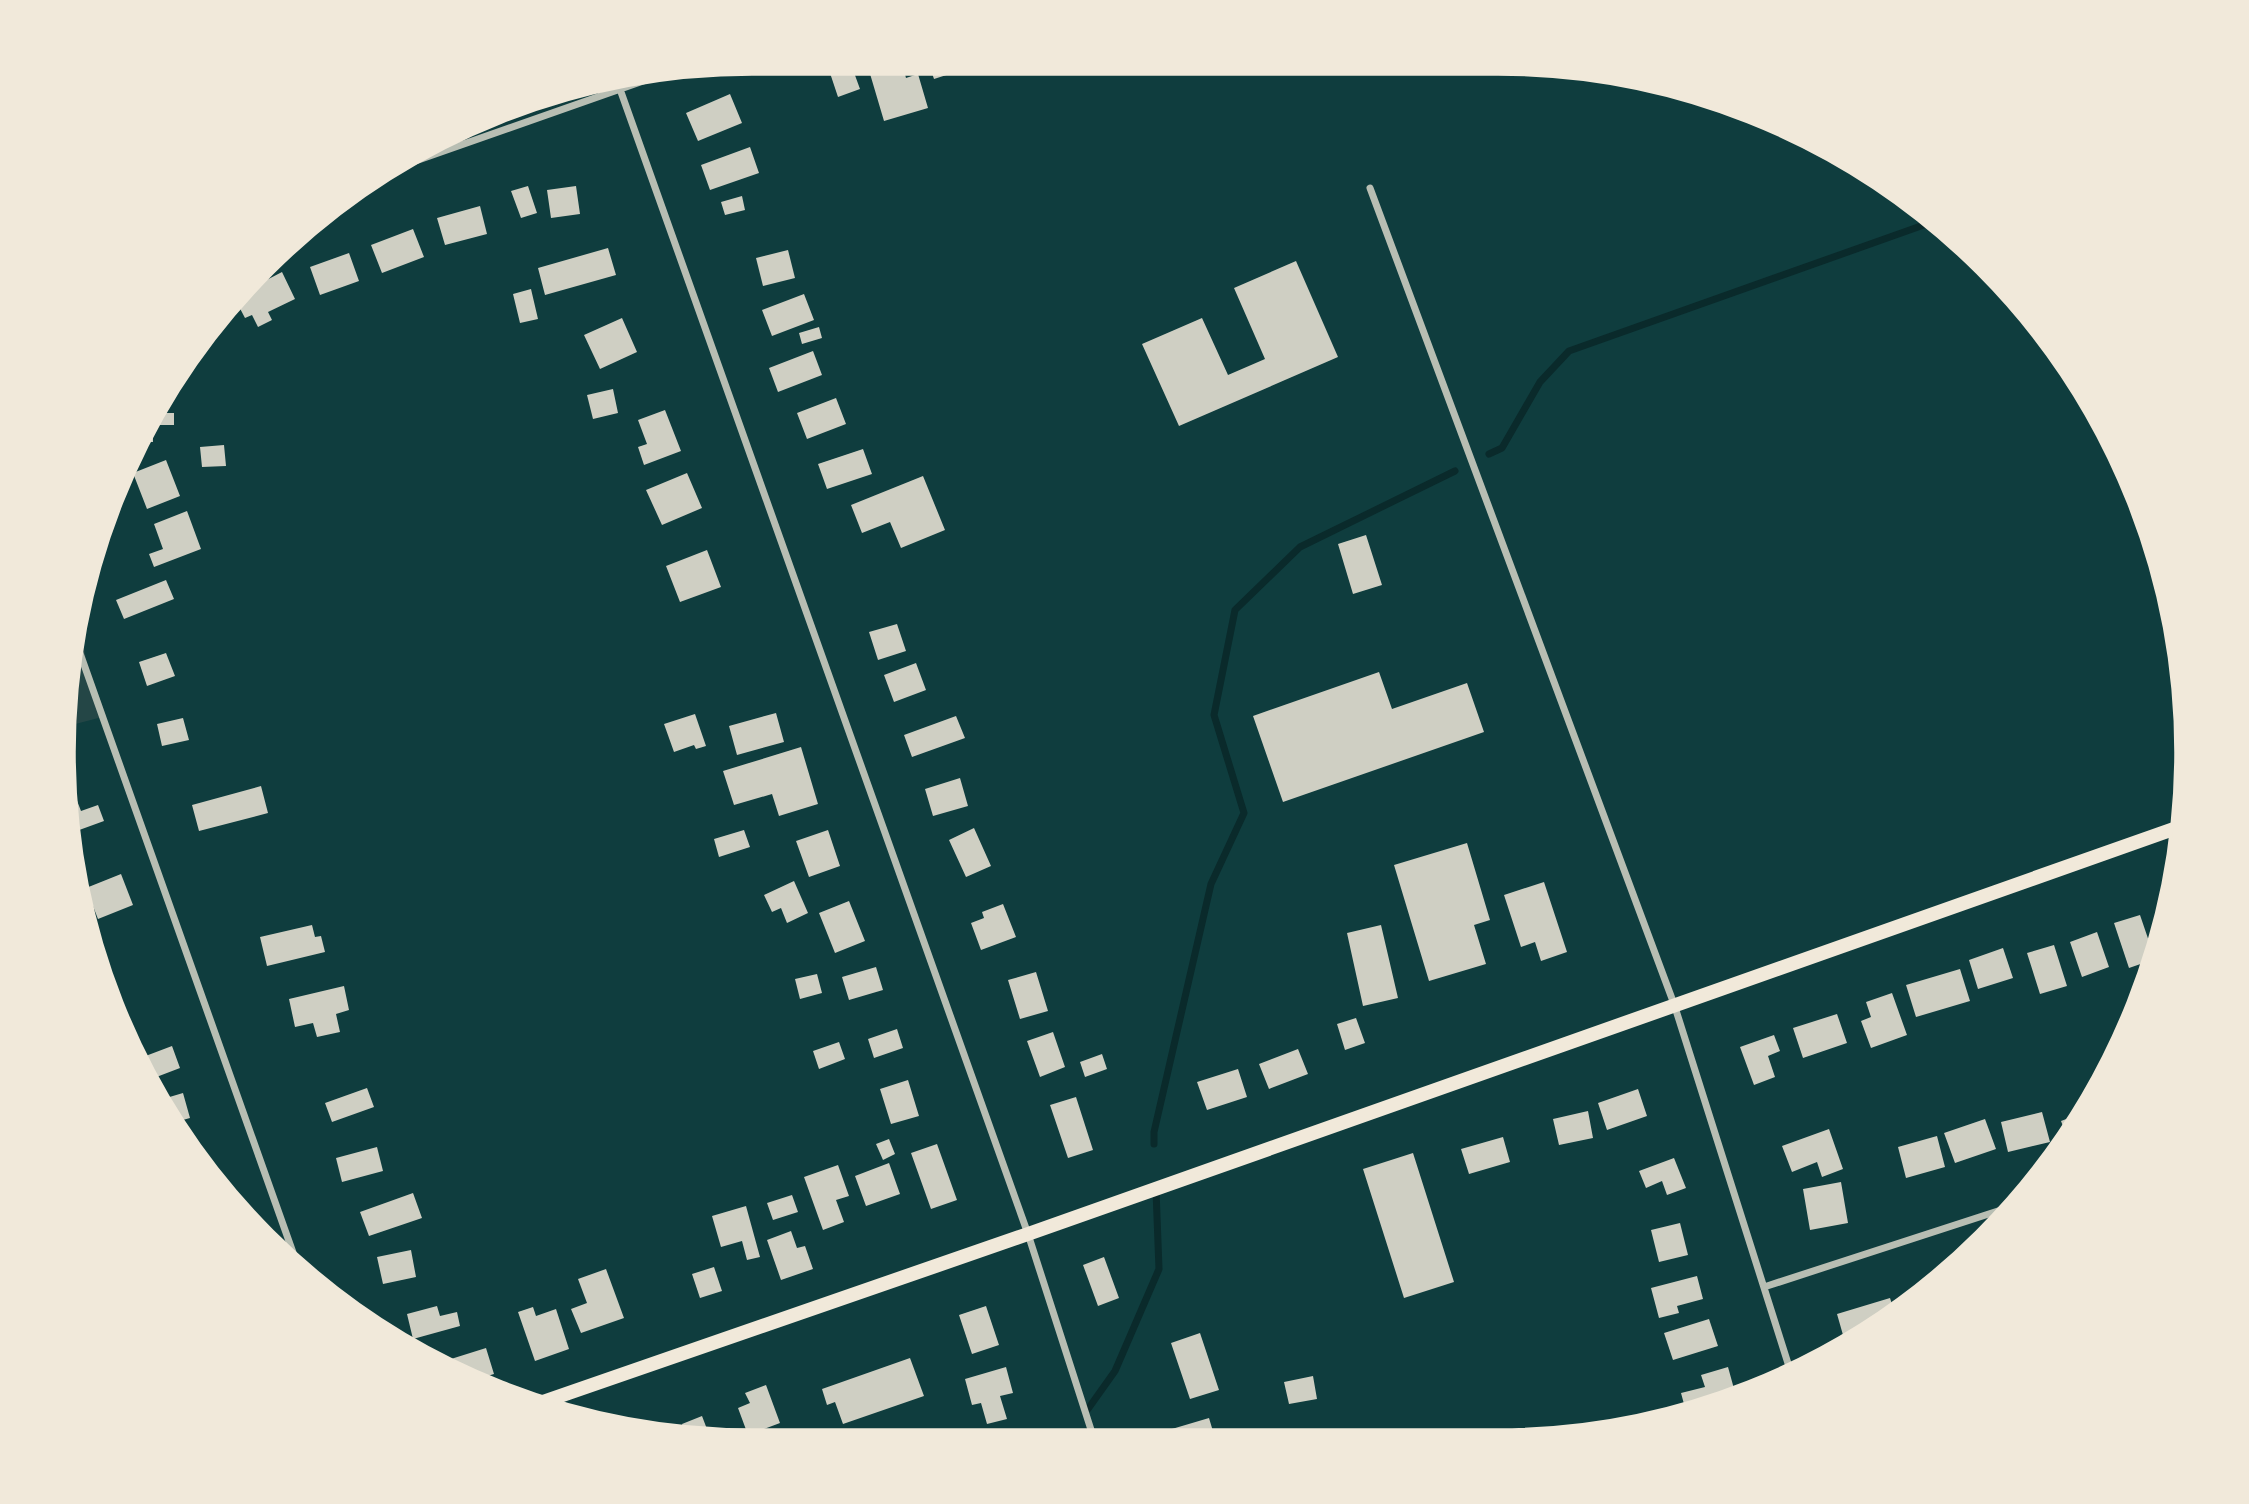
<svg xmlns="http://www.w3.org/2000/svg" width="2249" height="1504" viewBox="0 0 2249 1504" font-family="Overpass,sans-serif">
<rect width="100%" height="100%" fill="#0f3d3e"/>
<path fill="#244646" d="M 78,613 L 86,659 L 106,716 L 64,727 L 63,706 Z"/>
<g fill="none" stroke-linecap="round" stroke-linejoin="round">
<path stroke="#0a2a2b" stroke-width="7" d="M 1489,454 L 1502,448 L 1540,382 L 1569,351 L 1935,221
M 1154,1144 L 1154,1132 L 1211,884 L 1244,813 L 1214,715 L 1235,610 L 1300,547 L 1455,471
M 1088,1409 L 1115,1371 L 1159,1269 L 1156,1190"/>
</g>
<path fill="#cfcfc3" d="M 837,67 L 852,67 L 860,89 L 838,97 L 829,70 Z
M 868,67 L 903,67 L 906,78 L 918,74 L 928,108 L 884,121 Z
M 930,67 L 961,67 L 962,70 L 934,79 Z
M 730,94 L 742,123 L 698,141 L 686,113 Z
M 750,147 L 759,173 L 710,190 L 701,165 Z
M 528,186 L 537,213 L 521,218 L 511,191 Z
M 576,186 L 580,214 L 551,218 L 547,190 Z
M 742,196 L 745,210 L 725,215 L 721,202 Z
M 480,206 L 487,234 L 445,245 L 437,218 Z
M 413,229 L 424,257 L 382,273 L 371,245 Z
M 608,248 L 616,275 L 545,295 L 538,268 Z
M 788,250 L 795,278 L 763,286 L 756,258 Z
M 349,253 L 359,281 L 320,295 L 310,267 Z
M 1296,261 L 1338,357 L 1179,426 L 1142,344 L 1202,318 L 1228,375 L 1265,359 L 1234,288 Z
M 282,272 L 295,299 L 268,312 L 272,320 L 258,327 L 252,315 L 245,318 L 234,297 Z
M 531,289 L 538,319 L 520,323 L 513,294 Z
M 804,294 L 814,320 L 772,336 L 762,310 Z
M 622,318 L 637,352 L 600,369 L 584,335 Z
M 819,327 L 822,338 L 802,344 L 799,333 Z
M 813,351 L 822,375 L 778,392 L 769,368 Z
M 613,389 L 618,413 L 593,419 L 587,395 Z
M 836,398 L 846,424 L 807,439 L 797,413 Z
M 665,410 L 681,451 L 644,465 L 638,447 L 647,444 L 638,420 Z
M 157,413 L 174,413 L 174,425 L 153,425 L 153,442 L 140,442 Z
M 224,445 L 226,466 L 202,467 L 200,447 Z
M 863,449 L 872,474 L 827,489 L 818,464 Z
M 166,460 L 180,496 L 147,509 L 133,473 Z
M 687,473 L 702,508 L 662,525 L 646,490 Z
M 923,476 L 945,530 L 901,548 L 890,522 L 862,533 L 851,505 Z
M 187,511 L 201,549 L 154,567 L 149,554 L 163,549 L 154,524 Z
M 1366,535 L 1382,585 L 1353,594 L 1338,544 Z
M 707,550 L 721,587 L 680,602 L 666,566 Z
M 166,580 L 174,599 L 124,619 L 116,600 Z
M 897,624 L 906,651 L 878,660 L 869,632 Z
M 166,653 L 175,676 L 147,686 L 139,662 Z
M 916,663 L 926,690 L 894,702 L 884,675 Z
M 1379,672 L 1392,709 L 1467,683 L 1484,732 L 1283,802 L 1253,716 Z
M 776,713 L 784,742 L 737,755 L 729,726 Z
M 695,714 L 706,746 L 696,749 L 694,745 L 674,752 L 664,724 Z
M 956,716 L 965,738 L 912,757 L 904,735 Z
M 183,718 L 189,740 L 162,746 L 157,724 Z
M 801,747 L 818,804 L 779,816 L 772,794 L 734,805 L 723,771 Z
M 960,778 L 968,806 L 933,816 L 925,789 Z
M 71,785 L 81,811 L 98,805 L 104,821 L 71,833 L 68,786 Z
M 261,786 L 268,813 L 199,831 L 192,805 Z
M 974,828 L 991,866 L 966,877 L 949,840 Z
M 744,830 L 750,847 L 719,857 L 714,839 Z
M 828,830 L 840,866 L 809,877 L 796,841 Z
M 1467,843 L 1490,920 L 1474,925 L 1486,964 L 1429,981 L 1394,865 Z
M 121,874 L 133,905 L 98,919 L 86,888 Z
M 794,881 L 808,913 L 787,923 L 781,908 L 772,912 L 764,895 Z
M 1544,882 L 1567,952 L 1541,961 L 1535,942 L 1521,947 L 1504,895 Z
M 849,901 L 865,941 L 835,953 L 819,913 Z
M 1003,904 L 1016,937 L 981,950 L 971,923 L 984,918 L 982,912 Z
M 2140,915 L 2155,959 L 2129,968 L 2114,923 Z
M 312,925 L 315,937 L 321,936 L 325,952 L 267,966 L 260,937 Z
M 1381,925 L 1398,998 L 1363,1006 L 1347,933 Z
M 2097,932 L 2109,967 L 2082,977 L 2070,942 Z
M 2054,945 L 2067,986 L 2040,994 L 2027,953 Z
M 2003,948 L 2013,978 L 1978,989 L 1969,960 Z
M 876,967 L 883,990 L 849,1000 L 842,977 Z
M 1960,969 L 1970,1001 L 1916,1017 L 1906,985 Z
M 1036,972 L 1048,1011 L 1020,1019 L 1008,980 Z
M 817,974 L 822,993 L 800,999 L 795,979 Z
M 344,986 L 349,1010 L 336,1014 L 340,1032 L 317,1037 L 313,1023 L 295,1027 L 289,999 Z
M 1892,993 L 1907,1035 L 1871,1048 L 1861,1021 L 1871,1017 L 1866,1002 Z
M 1837,1014 L 1847,1043 L 1803,1058 L 1793,1028 Z
M 1356,1018 L 1365,1043 L 1345,1050 L 1337,1024 Z
M 897,1029 L 903,1048 L 874,1058 L 868,1039 Z
M 1053,1032 L 1065,1067 L 1040,1077 L 1027,1041 Z
M 1774,1035 L 1780,1051 L 1768,1056 L 1775,1077 L 1754,1085 L 1740,1047 Z
M 839,1042 L 845,1059 L 819,1069 L 813,1051 Z
M 172,1046 L 180,1068 L 146,1081 L 135,1060 Z
M 1298,1049 L 1308,1074 L 1269,1089 L 1259,1064 Z
M 1102,1054 L 1107,1069 L 1085,1077 L 1080,1062 Z
M 1238,1069 L 1247,1097 L 1207,1110 L 1197,1082 Z
M 908,1080 L 919,1116 L 891,1124 L 880,1089 Z
M 367,1088 L 374,1107 L 332,1122 L 325,1103 Z
M 1638,1089 L 1647,1116 L 1607,1130 L 1598,1103 Z
M 183,1093 L 190,1118 L 172,1123 L 156,1101 Z
M 1076,1097 L 1093,1150 L 1068,1158 L 1050,1105 Z
M 1588,1111 L 1593,1138 L 1559,1145 L 1553,1119 Z
M 2042,1112 L 2050,1142 L 2008,1152 L 2001,1122 Z
M 2085,1112 L 2069,1135 L 2067,1137 L 2061,1121 Z
M 1985,1119 L 1996,1149 L 1955,1163 L 1944,1133 Z
M 1829,1129 L 1843,1169 L 1822,1177 L 1817,1162 L 1792,1172 L 1782,1146 Z
M 1937,1136 L 1945,1167 L 1906,1178 L 1898,1147 Z
M 1503,1137 L 1510,1162 L 1469,1174 L 1461,1149 Z
M 889,1139 L 895,1154 L 883,1160 L 876,1144 Z
M 937,1144 L 957,1200 L 931,1209 L 911,1153 Z
M 377,1147 L 383,1171 L 342,1182 L 336,1158 Z
M 1413,1153 L 1454,1282 L 1404,1298 L 1363,1169 Z
M 1674,1158 L 1686,1188 L 1667,1195 L 1662,1181 L 1646,1188 L 1639,1171 Z
M 889,1163 L 900,1194 L 866,1206 L 855,1176 Z
M 838,1165 L 849,1196 L 836,1200 L 844,1222 L 823,1230 L 804,1177 Z
M 1841,1182 L 1848,1223 L 1810,1230 L 1803,1189 Z
M 413,1193 L 422,1218 L 369,1236 L 360,1212 Z
M 792,1195 L 798,1212 L 773,1220 L 767,1203 Z
M 746,1206 L 760,1257 L 747,1260 L 742,1241 L 721,1247 L 712,1216 Z
M 1680,1223 L 1688,1255 L 1659,1262 L 1651,1230 Z
M 791,1231 L 797,1248 L 805,1246 L 813,1269 L 781,1280 L 767,1240 Z
M 411,1250 L 416,1277 L 383,1284 L 377,1257 Z
M 1104,1257 L 1119,1298 L 1098,1306 L 1083,1265 Z
M 714,1267 L 722,1291 L 700,1298 L 692,1274 Z
M 606,1269 L 624,1318 L 581,1333 L 571,1309 L 587,1303 L 578,1279 Z
M 1697,1276 L 1703,1299 L 1677,1306 L 1679,1313 L 1659,1318 L 1651,1288 Z
M 1890,1298 L 1895,1314 L 1853,1340 L 1845,1342 L 1837,1314 Z
M 437,1306 L 440,1316 L 457,1312 L 460,1326 L 413,1339 L 407,1314 Z
M 986,1306 L 999,1345 L 972,1354 L 959,1315 Z
M 533,1307 L 536,1316 L 556,1309 L 569,1349 L 535,1361 L 518,1312 Z
M 1709,1319 L 1718,1346 L 1673,1360 L 1664,1333 Z
M 1200,1333 L 1219,1390 L 1190,1399 L 1171,1343 Z
M 486,1348 L 494,1374 L 471,1381 L 447,1372 L 435,1364 Z
M 910,1358 L 924,1396 L 843,1424 L 835,1402 L 827,1405 L 822,1389 Z
M 1006,1367 L 1013,1393 L 1000,1396 L 1007,1419 L 987,1424 L 981,1403 L 972,1405 L 965,1379 Z
M 1728,1367 L 1736,1396 L 1687,1415 L 1681,1393 L 1705,1387 L 1701,1375 Z
M 1313,1376 L 1317,1399 L 1289,1404 L 1284,1382 Z
M 766,1385 L 780,1423 L 748,1435 L 738,1408 L 750,1403 L 745,1393 Z
M 702,1416 L 710,1437 L 686,1437 L 682,1424 Z
M 1209,1418 L 1215,1438 L 1156,1439 L 1155,1434 Z
M 659,1426 L 663,1437 L 643,1433 Z"/>
<g fill="none" stroke-linecap="round" stroke-linejoin="round">
<path stroke="#b8beb3" stroke-width="7" d="M 616,78 L 1028,1234 L 1094,1439
M 367,178 L 683,67
M 1370,188 L 1674,1004 L 1792,1376
M 75,632 L 76,642 L 301,1275
M 1764,1287 L 2001,1210 L 2014,1210"/>
<path stroke="#f1e9da" stroke-width="14" d="M 534,1405 L 1028,1234 L 2182,826"/>
</g>
<path d="M0 0H2249V1504H0ZM752 74H1498A678 678 0 0 1 2176 752V752A678 678 0 0 1 1498 1430H752A678 678 0 0 1 74 752V752A678 678 0 0 1 752 74Z" fill="#f1e9da" fill-rule="evenodd"/>
<path fill="none" stroke="#f1e9da" stroke-width="3.5" d="M752 74H1498A678 678 0 0 1 2176 752V752A678 678 0 0 1 1498 1430H752A678 678 0 0 1 74 752V752A678 678 0 0 1 752 74Z"/>
</svg>
